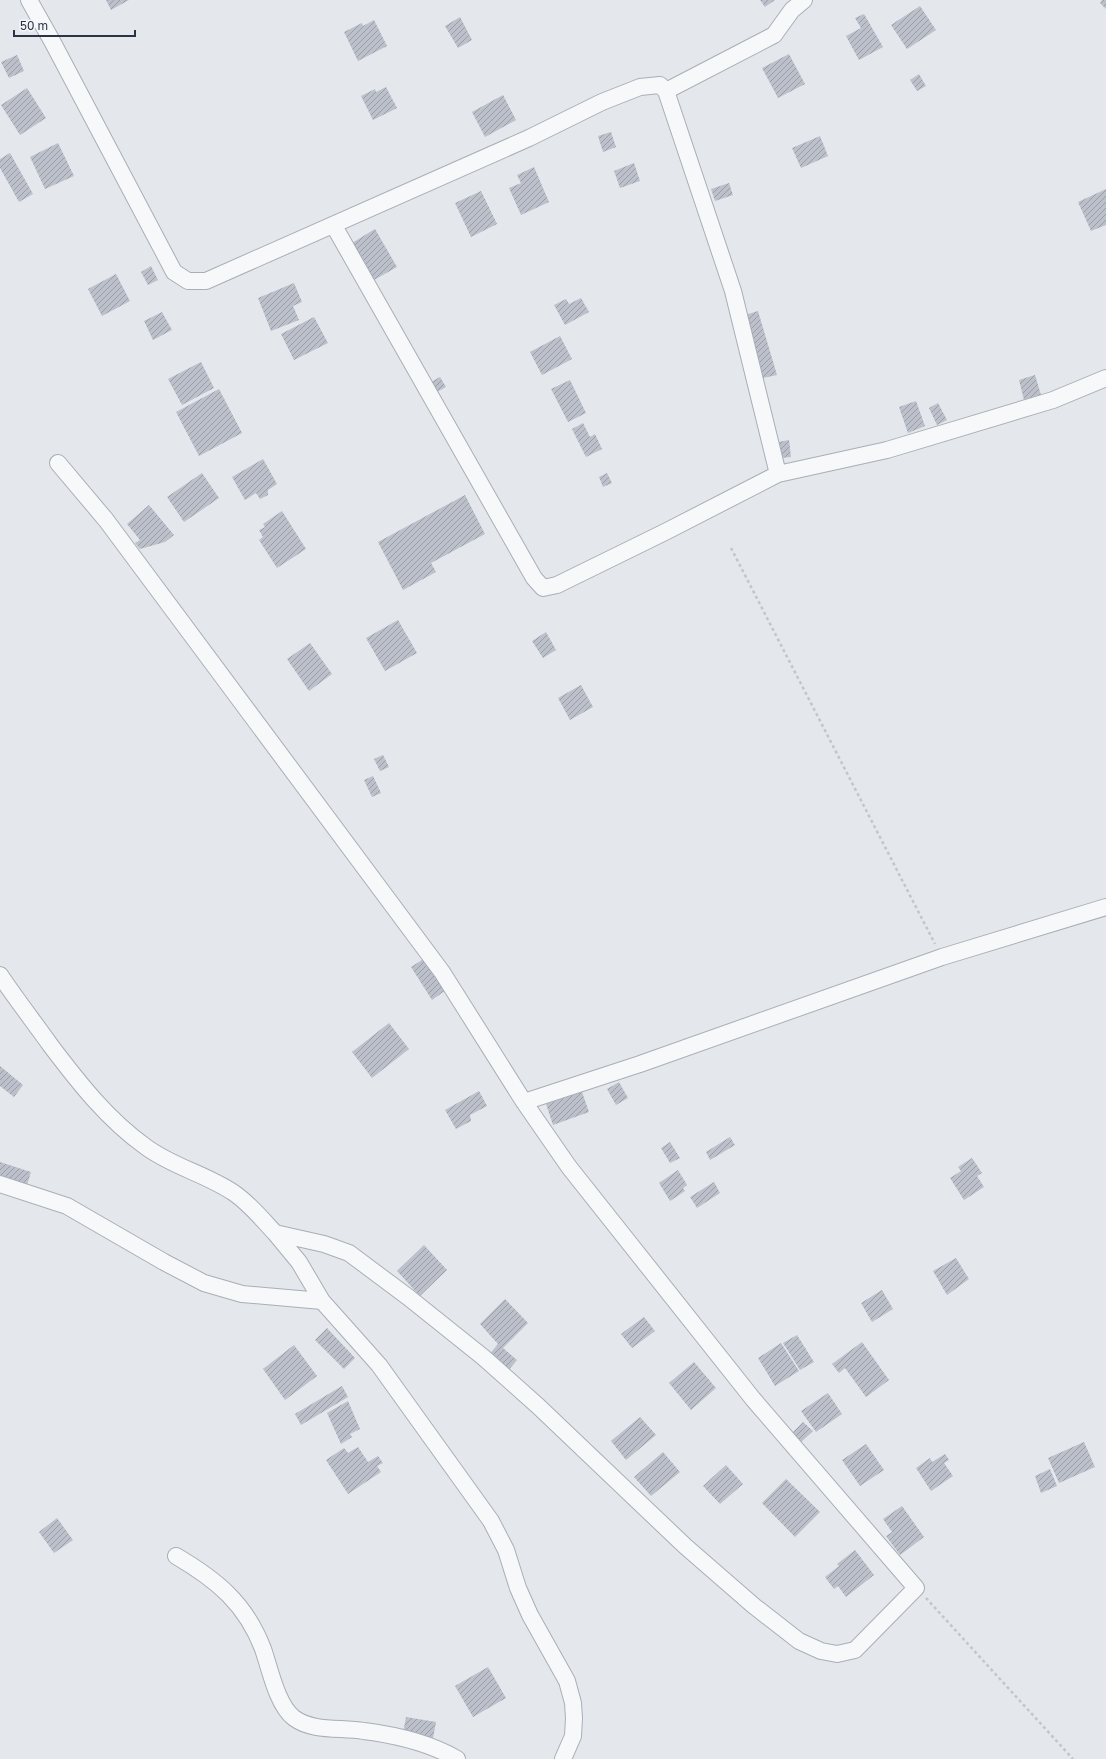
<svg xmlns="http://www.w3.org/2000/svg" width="1106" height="1759" viewBox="0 0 1106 1759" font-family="'Golos Text',sans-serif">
<defs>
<pattern id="building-hatch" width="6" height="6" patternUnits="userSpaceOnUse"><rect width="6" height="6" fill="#bbc0ca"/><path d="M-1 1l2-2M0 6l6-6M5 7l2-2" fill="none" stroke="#989da6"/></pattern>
</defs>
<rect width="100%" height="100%" fill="#e4e7ec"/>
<path fill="url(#building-hatch)" d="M 106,0 L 129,0 L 111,10 Z
M 760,0 L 775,0 L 765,7 Z
M 1102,0 L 1106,0 L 1106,9 L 1100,3 Z
M 920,6 L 936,30 L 907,49 L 891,25 Z
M 864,14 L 883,47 L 859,60 L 846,36 L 861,28 L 855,18 Z
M 460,17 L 472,40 L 458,48 L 445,26 Z
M 374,20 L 387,46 L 358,61 L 344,32 L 362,23 L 363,26 Z
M 789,54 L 805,84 L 778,98 L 762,68 Z
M 17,55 L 24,71 L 9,78 L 1,62 Z
M 919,74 L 926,86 L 917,91 L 910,80 Z
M 386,87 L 397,108 L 373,120 L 361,96 L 375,89 L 376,92 Z
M 27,88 L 46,118 L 20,135 L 1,105 Z
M 503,95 L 516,120 L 485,137 L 472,112 Z
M 611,132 L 616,147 L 603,152 L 598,136 Z
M 820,136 L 828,156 L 801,168 L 792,148 Z
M 58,143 L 74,176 L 45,189 L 30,157 Z
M 10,153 L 33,194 L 19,202 L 0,168 L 0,159 Z
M 634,163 L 640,181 L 620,188 L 614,171 Z
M 534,167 L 549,202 L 521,215 L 509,188 L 521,183 L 517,175 Z
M 729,183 L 733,195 L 715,201 L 711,189 Z
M 1106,189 L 1106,225 L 1091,231 L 1078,202 Z
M 481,191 L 497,224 L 471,237 L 455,203 Z
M 375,229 L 397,267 L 374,280 L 352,243 Z
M 151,266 L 158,280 L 148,285 L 141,272 Z
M 116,274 L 130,301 L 102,316 L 88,289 Z
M 294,283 L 302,302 L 293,306 L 299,320 L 271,331 L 258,298 Z
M 581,298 L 589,312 L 565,325 L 554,305 L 566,299 L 569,304 Z
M 758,311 L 777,375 L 763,378 L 745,315 Z
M 162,312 L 172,330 L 153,340 L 144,321 Z
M 314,317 L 328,343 L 294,360 L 281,334 Z
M 560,336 L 572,359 L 542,375 L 530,352 Z
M 201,362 L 214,388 L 182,405 L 168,379 Z
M 1035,375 L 1041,395 L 1024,400 L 1019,380 Z
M 440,377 L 446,387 L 433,394 L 427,384 Z
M 570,380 L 586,413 L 568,422 L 551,389 Z
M 219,389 L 242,433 L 199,456 L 176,412 Z
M 916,401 L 925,426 L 908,433 L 899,407 Z
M 938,403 L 947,420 L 937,425 L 929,408 Z
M 583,423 L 590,437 L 595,434 L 602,449 L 586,457 L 572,429 Z
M 789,440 L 791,457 L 780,458 L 778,442 Z
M 263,459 L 277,484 L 268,490 L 268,495 L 260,499 L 256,493 L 245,500 L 232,477 Z
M 202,473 L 219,498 L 184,522 L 167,497 Z
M 607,473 L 612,483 L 603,487 L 599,477 Z
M 465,495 L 485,534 L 431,563 L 436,572 L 403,590 L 378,542 Z
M 149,505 L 174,535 L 165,542 L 140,549 L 135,543 L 140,540 L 127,524 Z
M 282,511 L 306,549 L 277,568 L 259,540 L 263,537 L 259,530 L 265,527 L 263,524 Z
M 398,620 L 417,653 L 385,671 L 366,638 Z
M 546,632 L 556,650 L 543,658 L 532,641 Z
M 310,643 L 332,674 L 309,691 L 287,659 Z
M 581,685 L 593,707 L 570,720 L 558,698 Z
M 383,755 L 389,767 L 380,771 L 374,759 Z
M 373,776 L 381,793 L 372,797 L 364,780 Z
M 425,958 L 446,990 L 432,1000 L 411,967 Z
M 389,1023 L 409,1049 L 372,1078 L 352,1052 Z
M 0,1066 L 23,1085 L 14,1097 L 0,1086 Z
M 619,1082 L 628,1098 L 616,1105 L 607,1089 Z
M 479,1091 L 487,1106 L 470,1115 L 471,1121 L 456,1129 L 445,1110 Z
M 582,1092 L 589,1112 L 553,1125 L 546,1104 Z
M 730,1137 L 735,1145 L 710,1160 L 706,1152 Z
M 670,1142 L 680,1158 L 670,1163 L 661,1148 Z
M 972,1158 L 982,1173 L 977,1176 L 984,1187 L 964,1200 L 950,1178 L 961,1171 L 958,1167 Z
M 0,1162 L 31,1172 L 27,1185 L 0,1175 Z
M 678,1170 L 687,1185 L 683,1188 L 685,1191 L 670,1201 L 659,1183 Z
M 714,1182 L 720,1193 L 697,1208 L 690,1197 Z
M 424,1245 L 447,1270 L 420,1296 L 397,1271 Z
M 956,1258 L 969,1279 L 947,1295 L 933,1271 Z
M 882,1290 L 893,1309 L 872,1322 L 861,1303 Z
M 505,1299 L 528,1323 L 503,1348 L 517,1360 L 507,1372 L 488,1356 L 498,1344 L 480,1324 Z
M 644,1317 L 655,1331 L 632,1348 L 621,1334 Z
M 327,1328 L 355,1358 L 344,1369 L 315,1340 Z
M 797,1335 L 814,1362 L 800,1370 L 783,1343 Z
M 862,1342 L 889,1380 L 866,1397 L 845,1368 L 839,1373 L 832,1364 Z
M 781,1343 L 799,1371 L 775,1386 L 758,1358 Z
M 294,1345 L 317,1376 L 285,1400 L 263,1369 Z
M 694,1362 L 716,1388 L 691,1410 L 669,1383 Z
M 342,1386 L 348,1397 L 301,1425 L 295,1414 Z
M 828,1393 L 842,1414 L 816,1432 L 801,1411 Z
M 348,1401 L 360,1429 L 350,1434 L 352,1437 L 341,1444 L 327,1413 Z
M 640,1417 L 656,1435 L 626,1460 L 611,1441 Z
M 803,1422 L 813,1431 L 800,1443 L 791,1434 Z
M 1084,1442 L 1095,1467 L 1059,1483 L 1048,1458 Z
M 866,1444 L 884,1470 L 860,1486 L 842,1460 Z
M 358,1447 L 368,1462 L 378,1456 L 383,1463 L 377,1466 L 381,1472 L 348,1494 L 326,1460 L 344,1448 L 348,1453 Z
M 663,1452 L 680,1472 L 651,1496 L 634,1477 Z
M 945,1454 L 949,1460 L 944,1463 L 953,1476 L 931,1491 L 916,1468 L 930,1458 L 932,1462 Z
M 726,1465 L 743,1484 L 720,1504 L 703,1486 Z
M 1050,1469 L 1057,1486 L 1041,1493 L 1035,1476 Z
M 786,1479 L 820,1512 L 795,1537 L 762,1503 Z
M 902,1506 L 924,1537 L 900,1555 L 886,1536 L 892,1532 L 883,1519 Z
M 57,1518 L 73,1540 L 54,1553 L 39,1532 Z
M 855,1550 L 874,1575 L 846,1597 L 838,1586 L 834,1589 L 825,1577 L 839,1566 L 837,1564 Z
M 488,1667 L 506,1698 L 473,1717 L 455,1686 Z
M 406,1717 L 436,1722 L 433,1738 L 403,1733 Z"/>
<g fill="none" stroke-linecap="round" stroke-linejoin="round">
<g stroke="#a9aeb7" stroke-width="18">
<path id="minor" d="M 29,0 L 52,41 L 174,272 L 188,281 L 206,281 L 529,138 L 602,102 L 640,87 L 660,85 L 666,91 L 733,291 L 778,474
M 666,91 L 774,35 L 792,10 L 804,0
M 334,226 L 534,578 L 543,588 L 557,585 L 665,532 L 778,474 L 887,450 L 1053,400 L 1106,378
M 58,463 L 106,520 L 442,972 L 524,1102 L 569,1167 L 753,1399 L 916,1588 L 855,1650 L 837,1654 L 821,1651 L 799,1641 L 754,1606 L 685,1546 L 538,1406 L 483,1357 L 408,1297 L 349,1253 L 324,1244 L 275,1233 L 299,1262 L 322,1301 L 379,1365 L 491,1521 L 506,1550 L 518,1588 L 530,1615 L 567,1681 L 573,1703 L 574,1718 L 573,1736 L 563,1759
M 0,975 C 16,999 34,1022 51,1046 C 79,1083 108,1120 146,1147 C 173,1167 206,1174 234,1193 C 250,1204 262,1219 275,1233
M 524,1102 L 640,1064 L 942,957 L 1106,907
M 0,1184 L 67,1206 L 164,1262 L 204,1283 L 242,1294 L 322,1301
M 176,1556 C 217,1580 246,1604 263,1649 C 270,1669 277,1705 294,1718 C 313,1732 341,1727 364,1731 C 395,1735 430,1743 457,1759"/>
</g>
<path stroke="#c2c5cb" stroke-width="2.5" stroke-dasharray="3 3" stroke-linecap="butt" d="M 731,548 L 935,944
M 926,1598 L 1073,1759"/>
<use href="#minor" stroke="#f7f8fa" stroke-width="16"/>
</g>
<path d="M14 30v6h121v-6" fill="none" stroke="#2b3445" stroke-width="2"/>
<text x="20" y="30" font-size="12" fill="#2b3445" stroke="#f4f6f9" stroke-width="3" paint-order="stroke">50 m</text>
</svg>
